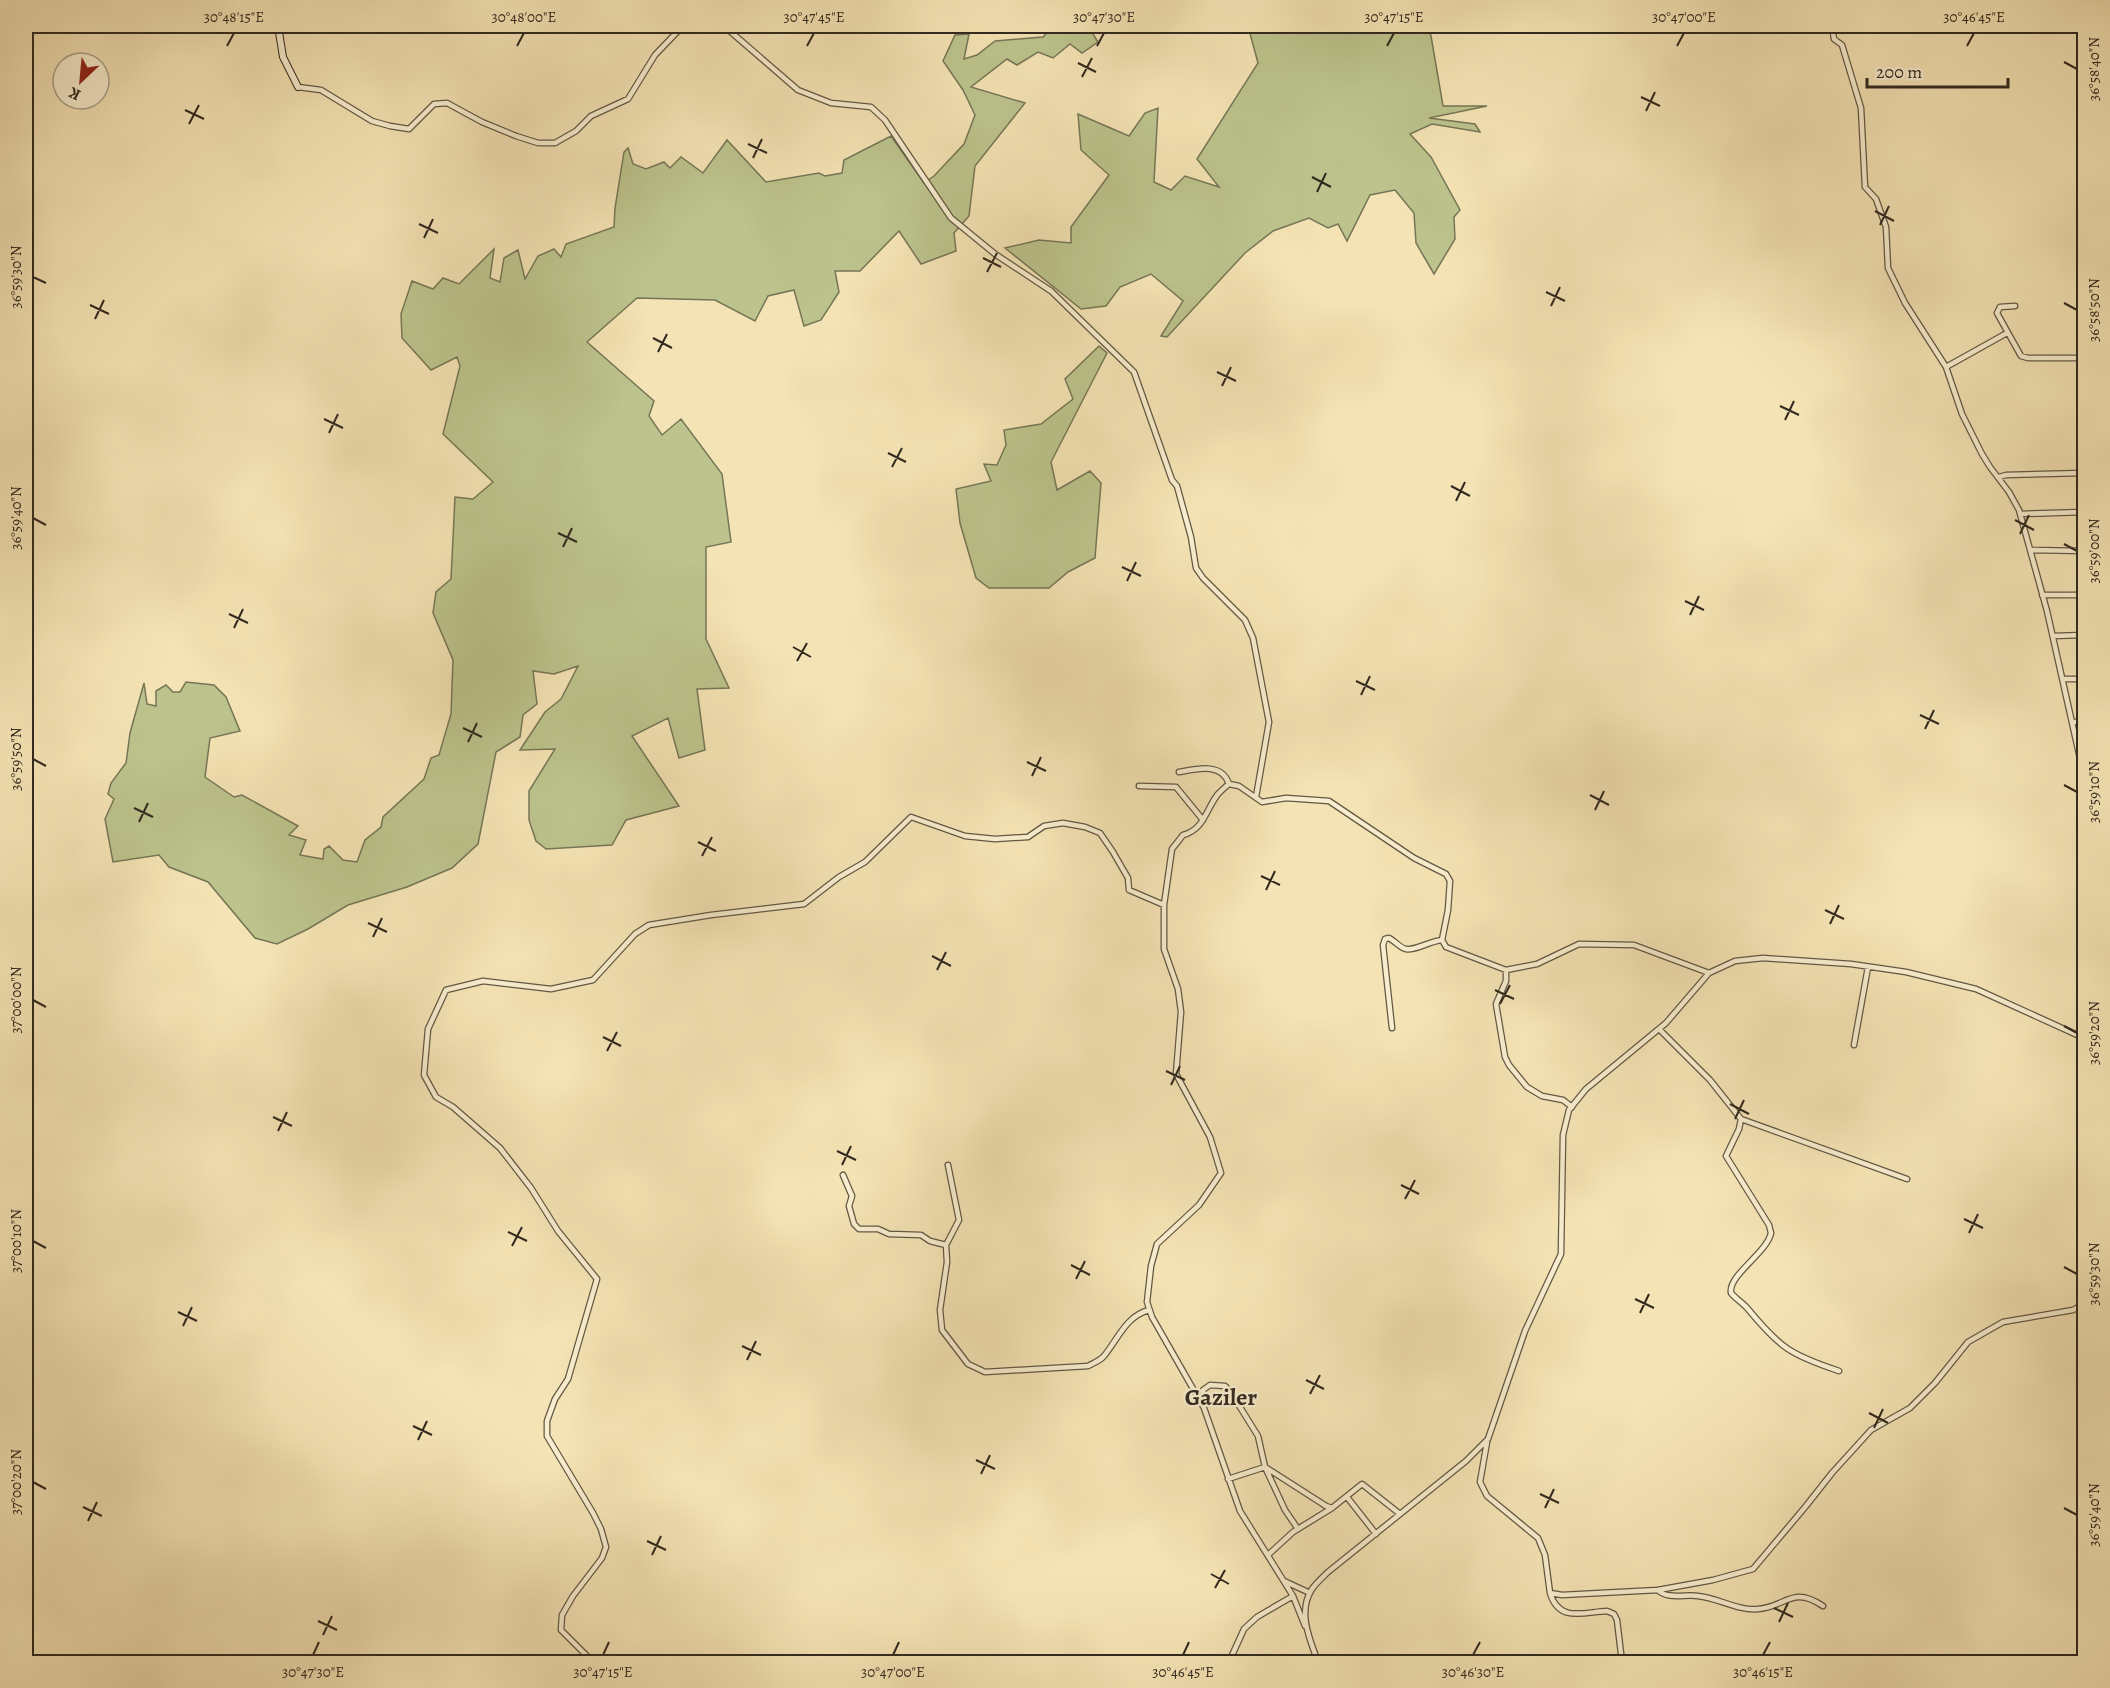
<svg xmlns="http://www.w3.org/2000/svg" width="2110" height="1688" viewBox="0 0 2110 1688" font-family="Alegreya,serif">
<rect width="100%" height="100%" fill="#f4e3b4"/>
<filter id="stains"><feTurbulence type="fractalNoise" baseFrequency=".00333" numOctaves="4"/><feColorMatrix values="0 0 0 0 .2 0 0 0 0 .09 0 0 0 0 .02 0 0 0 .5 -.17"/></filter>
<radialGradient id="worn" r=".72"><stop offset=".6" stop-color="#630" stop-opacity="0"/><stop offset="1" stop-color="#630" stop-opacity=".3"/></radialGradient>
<path fill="#bcc38c" stroke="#767656" stroke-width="1.5" d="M 1053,26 L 1108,26 L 1093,34 L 1098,42 L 1082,53 L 1070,44 L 1053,58 L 1038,52 L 1017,65 L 1007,59 L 971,87 L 1025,103 L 975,166 L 969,216 L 954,233 L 956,251 L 921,264 L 899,231 L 860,271 L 835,271 L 839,292 L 821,320 L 804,326 L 794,290 L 768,296 L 755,321 L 715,300 L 637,298 L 587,342 L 654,401 L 649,416 L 662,435 L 681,419 L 722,474 L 731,542 L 706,547 L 706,639 L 729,688 L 697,689 L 705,750 L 679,758 L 668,718 L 632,736 L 679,806 L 626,820 L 612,845 L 546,849 L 536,841 L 529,820 L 529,791 L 555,749 L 520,750 L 545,712 L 561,699 L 578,666 L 554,674 L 533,671 L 537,704 L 523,715 L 520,737 L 496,752 L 478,844 L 452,868 L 407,887 L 348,905 L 308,929 L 277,944 L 255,938 L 208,882 L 169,867 L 159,855 L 113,862 L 105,819 L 114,799 L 108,794 L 111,783 L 126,763 L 130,733 L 144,683 L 147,704 L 156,706 L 156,691 L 166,685 L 173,692 L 180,692 L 186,682 L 214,685 L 226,697 L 240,731 L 210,738 L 205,777 L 234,797 L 242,795 L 298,826 L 289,835 L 306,840 L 300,855 L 323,859 L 324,849 L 329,846 L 343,860 L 357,862 L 365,840 L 381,827 L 383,817 L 424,779 L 431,758 L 439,755 L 451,714 L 453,660 L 433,613 L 436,592 L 451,579 L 455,497 L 473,499 L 493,482 L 443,434 L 460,366 L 457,357 L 431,370 L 402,338 L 401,314 L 412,281 L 433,289 L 443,278 L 459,284 L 494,249 L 490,278 L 500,282 L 504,258 L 518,250 L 525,279 L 538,256 L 554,249 L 561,257 L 566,244 L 614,227 L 615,208 L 624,152 L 628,148 L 633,164 L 646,169 L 664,162 L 670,168 L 681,157 L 703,173 L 727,140 L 766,182 L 819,173 L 825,176 L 842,173 L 844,160 L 891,136 L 924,183 L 934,176 L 964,144 L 975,115 L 963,90 L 943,61 L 955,35 L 969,34 L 964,59 L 977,55 L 995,41 L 1043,37 Z
M 1248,26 L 1427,26 L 1431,36 L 1443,106 L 1487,106 L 1429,118 L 1475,124 L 1480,132 L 1432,124 L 1410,134 L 1431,157 L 1460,210 L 1454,217 L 1455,239 L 1434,274 L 1416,243 L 1414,213 L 1395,190 L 1370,195 L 1347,241 L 1338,224 L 1328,228 L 1309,218 L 1273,231 L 1245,253 L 1167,337 L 1161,336 L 1183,301 L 1151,274 L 1120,287 L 1106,306 L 1081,309 L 1005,248 L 1039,240 L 1071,243 L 1071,227 L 1109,175 L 1081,150 L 1078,114 L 1129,136 L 1145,113 L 1158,108 L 1154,182 L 1171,190 L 1185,176 L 1219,187 L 1197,159 L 1258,63 Z
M 1099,346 L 1107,353 L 1051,462 L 1057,490 L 1090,471 L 1101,483 L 1095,558 L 1068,572 L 1049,588 L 989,588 L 976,578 L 960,523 L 956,489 L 991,481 L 984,464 L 997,465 L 1006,445 L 1004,430 L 1041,424 L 1073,399 L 1065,379 Z"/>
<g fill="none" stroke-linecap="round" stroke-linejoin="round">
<g stroke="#625844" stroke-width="7">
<path id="street" d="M 724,26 L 798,90 L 831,103 L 871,107 L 885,120 L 951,218 L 995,254 L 1051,291 L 1134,372 L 1172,480 L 1177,486 L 1191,537 L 1196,568 L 1203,578 L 1245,620 L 1253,638 L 1269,722 L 1256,797
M 1832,26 L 1834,39 L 1842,45 L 1861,108 L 1865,187 L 1876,199 L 1886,227 L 1888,268 L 1905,303 L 1946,367 L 1962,414 L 1982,454 L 1990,467 L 2009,492 L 2019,510 L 2047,611 L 2084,776
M 298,87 L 321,90 L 372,121 L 390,126 L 409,129 L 434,104 L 447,103 L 482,122 L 516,136 L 538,143 L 555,143 L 576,131 L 591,116 L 628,99 L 655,55 L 679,30 L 688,26
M 2015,306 L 2000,307 L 1997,313 L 2021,356 L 2028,358 L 2084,358
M 1946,367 L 2007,333
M 1999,477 L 2006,475 L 2084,473
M 2020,514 L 2084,512
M 2030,550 L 2084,551
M 2042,595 L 2084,595
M 2053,636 L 2084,635
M 2063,679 L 2084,679
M 2073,722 L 2084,722
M 1179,772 C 1196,769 1222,762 1229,784
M 1139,786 L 1176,787 L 1203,820
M 1164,905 L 1164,949 L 1178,989 L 1181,1012 L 1176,1074 L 1210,1137 L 1221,1173 L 1199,1205 L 1157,1244 L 1151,1266 L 1147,1302 L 1152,1317 L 1204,1408 L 1240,1511 L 1293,1596 L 1305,1626
M 1506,970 L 1506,981 L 1496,1004 L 1505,1057 L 1509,1065 L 1527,1087 L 1542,1096 L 1563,1100 L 1572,1107
M 1392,1028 L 1383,945 L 1385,939 L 1389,938 C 1395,941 1400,948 1406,949 C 1415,951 1430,941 1442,940
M 1659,1029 L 1710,1080 L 1741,1119 L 1907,1179
M 1854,1045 L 1868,967
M 1741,1119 L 1739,1129 L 1726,1156 L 1769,1225 L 1771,1233 C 1767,1253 1728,1275 1731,1293 C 1736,1299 1743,1303 1748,1309 C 1780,1348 1791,1355 1839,1371
M 948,1165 L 959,1220 L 946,1245 L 947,1262 L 940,1310 L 942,1330 L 968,1364 L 985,1372 L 1088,1366 C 1093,1363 1100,1361 1104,1356 C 1118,1339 1126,1316 1149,1310
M 843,1175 L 852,1196 L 849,1206 L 854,1224 L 859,1229 L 878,1229 L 889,1234 L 921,1235 L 930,1241 L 946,1245
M 1203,1404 L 1203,1390 L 1210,1385 L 1225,1386 L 1230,1391 L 1258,1436 L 1265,1467 L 1228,1479
M 1487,1442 L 1480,1482 L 1487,1496 L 1538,1538 L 1545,1555 L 1550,1593 L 1562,1595 L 1658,1590 L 1713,1580 L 1753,1569 L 1806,1506 L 1832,1473 L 1871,1430 L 1910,1408 L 1935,1383 L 1968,1342 L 2003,1322 L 2073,1310 L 2084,1304
M 1265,1467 L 1326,1506 L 1332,1508 L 1362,1484 L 1400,1514
M 1265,1467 L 1285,1510 L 1298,1529
M 1347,1497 L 1376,1534
M 1268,1555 L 1293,1532 L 1332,1508
M 1284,1581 L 1310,1593
M 1658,1590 C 1667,1600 1686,1594 1698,1596 C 1718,1598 1738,1611 1758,1609 C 1786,1607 1792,1585 1823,1606
M 1550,1593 C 1559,1623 1584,1612 1607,1611 L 1614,1614 L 1617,1620 L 1622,1662
M 589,1662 L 587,1656 L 561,1630 L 562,1615 L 573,1596 L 602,1558 L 606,1547 L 601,1529 L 593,1513 L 547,1436 L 547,1421 L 555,1399 L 568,1379 L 597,1279 L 558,1231 L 531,1188 L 500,1148 L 453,1107 L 436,1097 L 424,1075 L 428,1029 L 446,990 L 483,981 L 551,989 L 593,980 L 635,934 L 649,925 L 711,915 L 804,904 L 839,877 L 865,862 L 911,817 L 965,836 L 995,839 L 1028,837 L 1044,826 L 1063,823 L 1085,827 L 1100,833 L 1113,852 L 1128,878 L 1129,890 L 1164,905 L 1172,849 L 1183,835 C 1204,830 1206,809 1218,794 C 1221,791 1225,787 1229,784 L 1239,786 L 1262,802 L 1286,798 L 1329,801 L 1414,858 L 1446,874 L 1450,881 L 1448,910 L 1442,940 L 1446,947 L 1506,970 L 1537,964 L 1579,944 L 1634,945 L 1709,973
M 1229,1662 L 1244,1629 L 1257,1617 L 1293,1596
M 1318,1662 C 1310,1640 1297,1612 1312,1589 C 1316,1583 1323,1577 1328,1572 L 1466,1461 L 1488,1439 L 1525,1331 L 1561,1254 L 1563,1135 L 1569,1110 L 1586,1089 L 1666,1023 L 1709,973 L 1735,961 L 1763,958 L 1851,964 L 1906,972 L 1976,989 L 2084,1038"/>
</g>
<g stroke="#31291f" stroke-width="8">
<path id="secondary" d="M 278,26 L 283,57 L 298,87"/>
</g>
<use href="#street" stroke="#f8edce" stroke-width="4.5"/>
<use href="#secondary" stroke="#f8edce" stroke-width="6"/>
</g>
<path fill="none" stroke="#31291f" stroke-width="2" d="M 227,46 L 234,33M 517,46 L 524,33M 807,46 L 814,33M 1097,46 L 1104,33M 1387,46 L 1394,33M 1677,46 L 1684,33M 1967,46 L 1974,33M 2064,62 L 2077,69M 1078,63 L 1096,72M 1082,77 L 1092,58M 1641,97 L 1660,106M 185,110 L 204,119M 1646,111 L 1655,92M 189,124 L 199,105M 748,144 L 767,153M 753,158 L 762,139M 1312,177 L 1331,187M 1317,192 L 1326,173M 1875,211 L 1894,221M 419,224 L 438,233M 1880,225 L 1889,206M 424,238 L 433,219M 983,258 L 1001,267M 987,272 L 997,253M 33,277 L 46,283M 1546,292 L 1565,301M 2064,303 L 2077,310M 90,305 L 109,314M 1551,306 L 1560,287M 95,319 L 104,300M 653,338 L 672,348M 658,352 L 667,334M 1217,372 L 1236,381M 1222,386 L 1231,367M 1780,406 L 1799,415M 324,419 L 343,428M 1785,420 L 1794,401M 329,433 L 338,414M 888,453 L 906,462M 892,467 L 902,448M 1451,486 L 1470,496M 1456,501 L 1465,482M 33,518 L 46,525M 2015,520 L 2034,530M 558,533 L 577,542M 2020,534 L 2029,515M 2064,544 L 2077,551M 563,547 L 572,528M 1122,567 L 1141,576M 1127,581 L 1136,562M 1685,601 L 1704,610M 229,614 L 248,623M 1690,615 L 1699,596M 234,628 L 243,609M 793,647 L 811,657M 797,661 L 807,643M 1356,681 L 1375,690M 1361,695 L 1370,676M 1920,715 L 1939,724M 463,728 L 482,737M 1925,729 L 1934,710M 468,742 L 477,723M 33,759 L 46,766M 1027,762 L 1046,771M 1032,776 L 1041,757M 2064,785 L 2077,792M 1590,795 L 1609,805M 134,808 L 153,817M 1595,810 L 1604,791M 139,822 L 148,803M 698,842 L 716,851M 702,856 L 712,837M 1261,876 L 1280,885M 1266,890 L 1275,871M 1825,910 L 1844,919M 368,923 L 387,932M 1830,924 L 1839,905M 373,937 L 382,918M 932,956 L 951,966M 937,970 L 946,952M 1495,990 L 1514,999M 33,1000 L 46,1007M 1500,1004 L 1510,985M 2064,1026 L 2077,1033M 603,1037 L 621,1046M 607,1051 L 617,1032M 1166,1071 L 1185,1080M 1171,1085 L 1180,1066M 1730,1104 L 1749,1114M 273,1117 L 292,1126M 1735,1119 L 1744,1100M 278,1131 L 287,1112M 837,1151 L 856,1160M 842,1165 L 851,1146M 1401,1185 L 1419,1194M 1405,1199 L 1415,1180M 1964,1219 L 1983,1228M 508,1232 L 527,1241M 1969,1233 L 1978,1214M 33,1241 L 46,1248M 512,1246 L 522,1227M 1071,1265 L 1090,1275M 2064,1267 L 2077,1274M 1076,1279 L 1085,1261M 1635,1299 L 1654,1308M 178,1312 L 197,1321M 1640,1313 L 1649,1294M 183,1326 L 192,1307M 742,1346 L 761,1355M 747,1360 L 756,1341M 1306,1380 L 1324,1389M 1310,1394 L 1320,1375M 1869,1413 L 1888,1423M 413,1426 L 432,1435M 1874,1428 L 1883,1409M 418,1440 L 427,1421M 976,1460 L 995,1469M 981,1474 L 990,1455M 33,1482 L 46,1489M 1540,1494 L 1559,1503M 83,1507 L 102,1516M 1545,1508 L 1554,1489M 2064,1508 L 2077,1515M 88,1521 L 97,1502M 647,1541 L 666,1550M 652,1555 L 661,1536M 1211,1574 L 1229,1584M 1215,1588 L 1225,1570M 1774,1608 L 1793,1617M 318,1621 L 337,1630M 1779,1622 L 1788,1603M 323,1635 L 332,1616M 313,1655 L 319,1642M 603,1655 L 609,1642M 893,1655 L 899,1642M 1183,1655 L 1189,1642M 1473,1655 L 1480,1642M 1763,1655 L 1770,1642"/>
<g text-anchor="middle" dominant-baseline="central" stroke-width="4.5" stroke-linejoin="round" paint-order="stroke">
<g font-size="24" font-weight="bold" fill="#31291f" stroke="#f8edce">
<text x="1221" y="1397">Gaziler</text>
</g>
</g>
<rect width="2110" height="1688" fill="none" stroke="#f4e3b4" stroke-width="66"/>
<g transform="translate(81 81) rotate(206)"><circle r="28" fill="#f8edce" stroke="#a89f88" stroke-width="1.5"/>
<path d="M0-4.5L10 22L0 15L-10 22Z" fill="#8f2418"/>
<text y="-9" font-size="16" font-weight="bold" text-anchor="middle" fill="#31291f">K</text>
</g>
<path d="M1867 78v9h141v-9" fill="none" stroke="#31291f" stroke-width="3"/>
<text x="1876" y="78" font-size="18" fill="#31291f" stroke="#f8edce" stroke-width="4.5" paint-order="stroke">200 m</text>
<rect x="33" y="33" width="2044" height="1622" fill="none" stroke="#31291f" stroke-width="2"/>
<g font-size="15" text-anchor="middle" fill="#31291f">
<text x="234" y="22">30°48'15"E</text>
<text x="524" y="22">30°48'00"E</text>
<text x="814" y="22">30°47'45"E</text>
<text x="1104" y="22">30°47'30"E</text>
<text x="1394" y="22">30°47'15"E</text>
<text x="1684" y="22">30°47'00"E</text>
<text x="1974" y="22">30°46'45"E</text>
<text transform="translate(2094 69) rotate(-90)" y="5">36°58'40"N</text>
<text transform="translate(16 277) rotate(-90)" y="5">36°59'30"N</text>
<text transform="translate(2094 310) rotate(-90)" y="5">36°58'50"N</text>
<text transform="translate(16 518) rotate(-90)" y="5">36°59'40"N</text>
<text transform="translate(2094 551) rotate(-90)" y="5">36°59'00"N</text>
<text transform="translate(16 759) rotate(-90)" y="5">36°59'50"N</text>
<text transform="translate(2094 792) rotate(-90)" y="5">36°59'10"N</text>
<text transform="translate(16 1000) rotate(-90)" y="5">37°00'00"N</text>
<text transform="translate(2094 1033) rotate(-90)" y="5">36°59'20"N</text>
<text transform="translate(16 1241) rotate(-90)" y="5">37°00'10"N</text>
<text transform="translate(2094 1274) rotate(-90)" y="5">36°59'30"N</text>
<text transform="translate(16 1482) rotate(-90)" y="5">37°00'20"N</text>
<text transform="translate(2094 1515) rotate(-90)" y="5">36°59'40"N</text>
<text x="313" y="1677">30°47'30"E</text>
<text x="603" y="1677">30°47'15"E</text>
<text x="893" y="1677">30°47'00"E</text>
<text x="1183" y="1677">30°46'45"E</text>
<text x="1473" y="1677">30°46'30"E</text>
<text x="1763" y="1677">30°46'15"E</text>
</g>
<rect width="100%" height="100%" filter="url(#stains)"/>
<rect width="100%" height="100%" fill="url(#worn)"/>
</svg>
